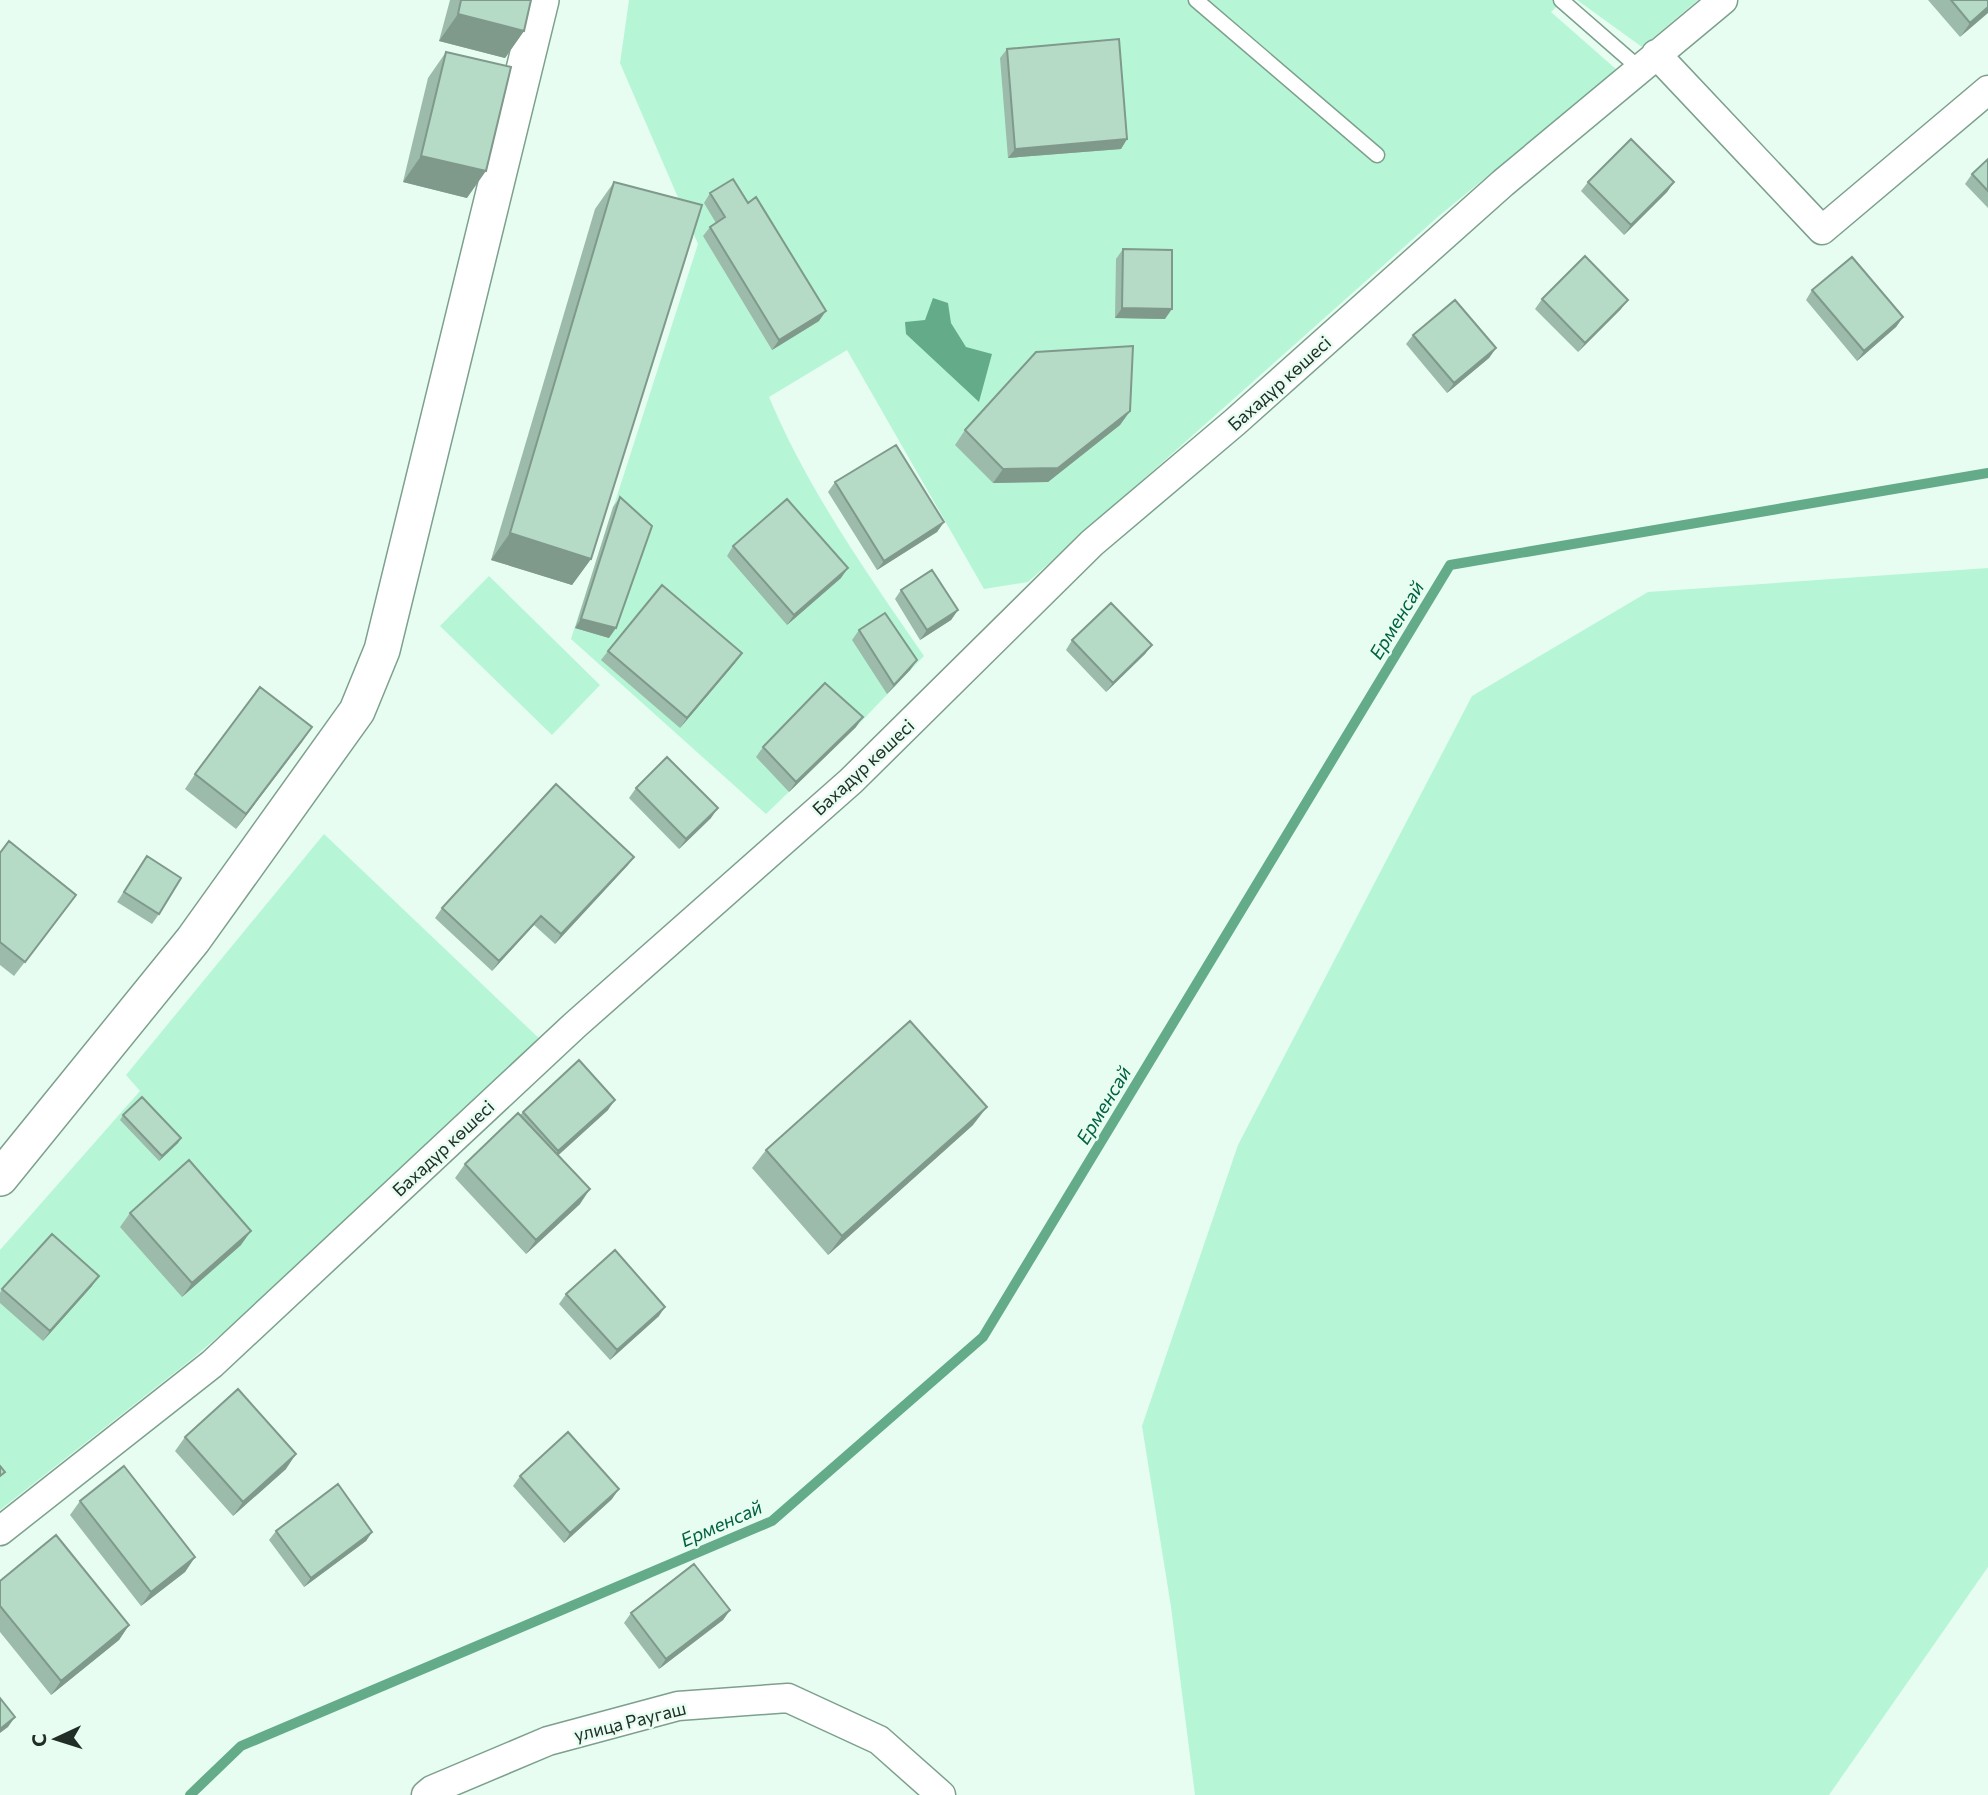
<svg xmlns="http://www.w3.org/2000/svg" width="1988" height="1795" viewBox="0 0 1988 1795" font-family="Commissioner,sans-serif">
<rect width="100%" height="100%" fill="#e7fdf1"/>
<path fill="#b6f6d6" d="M 629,0 L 1563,0 L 1551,12 L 1617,70 L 1440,215 L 1028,582 L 984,589 L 847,350 L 769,397 C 808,490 867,573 924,656 L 856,727 L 766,814 L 571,639 L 698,244 L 620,63 Z
M 1577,0 L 1698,0 L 1642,47 Z
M 1988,568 L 1988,1567 L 1829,1795 L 1195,1795 L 1171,1607 L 1142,1426 L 1238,1145 L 1472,696 L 1648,592 Z
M 489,576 L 600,685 L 552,735 L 440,626 Z
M 324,834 L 544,1043 L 295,1271 L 192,1359 L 0,1510 L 0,1250 L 140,1091 L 126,1075 Z"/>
<path fill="#63ab89" d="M 933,298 L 948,303 L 951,323 L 966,347 L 992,354 L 979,402 L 906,334 L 905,322 L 925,320 Z"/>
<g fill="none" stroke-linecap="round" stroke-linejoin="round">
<path stroke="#63ab89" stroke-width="10" d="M 190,1795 L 241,1746 L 772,1521 L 983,1337 L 1450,565 L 1988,473"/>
<g stroke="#7da08e" stroke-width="17">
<path id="service" d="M 1196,0 L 1377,155
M 1561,0 L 1639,68"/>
</g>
<g stroke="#7da08e" stroke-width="31">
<path id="minor" d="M 1656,54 L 1822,230 L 1988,90
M 0,1531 L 212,1364 L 575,1025 L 851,781 L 1092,543 L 1235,422 L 1503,183 L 1723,0
M 426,1795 L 432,1790 L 548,1741 L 678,1706 L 788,1698 L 879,1740 L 941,1795"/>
</g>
<g stroke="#7da08e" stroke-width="38">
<path id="tertiary" d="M 0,1178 L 193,940 L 357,711 L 382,650 L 541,0"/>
</g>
<use href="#service" stroke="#fff" stroke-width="14"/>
<use href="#minor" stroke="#fff" stroke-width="28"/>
<use href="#tertiary" stroke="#fff" stroke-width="35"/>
</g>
<path fill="#9cbbaa" d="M 450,0 L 531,0 L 524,31 L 505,58 L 439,41 Z
M 1928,0 L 1988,0 L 1960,37 Z
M 1007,49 L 1127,139 L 1121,149 L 1008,158 L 1000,58 Z
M 446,52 L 467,198 L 403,182 L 428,78 Z
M 1988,159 L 1988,208 L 1965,184 L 1972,174 Z
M 614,182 L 591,559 L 572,585 L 491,560 L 595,209 Z
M 1588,182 L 1674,182 L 1667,192 L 1624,235 L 1581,191 Z
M 710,193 L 819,321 L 772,350 L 703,236 L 710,227 L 716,223 L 704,203 Z
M 1123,249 L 1165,319 L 1115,318 L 1116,259 Z
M 1812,290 L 1903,317 L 1896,327 L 1857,361 L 1806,300 Z
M 1542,299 L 1621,309 L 1578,352 L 1535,309 Z
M 1413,335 L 1496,348 L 1489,358 L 1447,393 L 1406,344 Z
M 1130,411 L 1120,425 L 1048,482 L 993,483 L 955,445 L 965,430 Z
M 835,482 L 944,522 L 937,532 L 877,570 L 828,492 Z
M 620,497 L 609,638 L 575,628 L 613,507 Z
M 733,546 L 841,578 L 787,625 L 727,556 Z
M 901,590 L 958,610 L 951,620 L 920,640 L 895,599 Z
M 859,630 L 917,660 L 910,670 L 887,694 L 852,640 Z
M 1072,640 L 1152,645 L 1145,654 L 1106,692 L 1066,650 Z
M 608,651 L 735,663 L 680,728 L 601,660 Z
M 312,727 L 236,829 L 185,789 L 195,774 Z
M 856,727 L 789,792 L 756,757 L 763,747 Z
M 636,788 L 711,818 L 679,849 L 629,798 Z
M 0,853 L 66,909 L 14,976 L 0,965 Z
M 634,857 L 627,866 L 555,944 L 534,925 L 492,971 L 435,918 L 442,908 Z
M 140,866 L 159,914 L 152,924 L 117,902 Z
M 608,1110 L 558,1155 L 580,1204 L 526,1254 L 455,1178 L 465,1164 L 520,1115 L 523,1112 Z
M 123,1115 L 181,1138 L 178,1143 L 159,1161 L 120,1120 Z
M 973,1125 L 828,1255 L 752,1168 L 766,1150 Z
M 130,1213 L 241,1245 L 182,1297 L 120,1227 Z
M 92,1286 L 43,1341 L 0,1303 L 0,1293 L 2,1289 Z
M 566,1294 L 659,1316 L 610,1360 L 559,1304 Z
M 185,1437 L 286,1469 L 233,1516 L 175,1451 Z
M 520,1476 L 612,1499 L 564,1543 L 513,1486 Z
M 80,1501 L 195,1557 L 185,1572 L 141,1606 L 70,1515 Z
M 276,1531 L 372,1532 L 366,1541 L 304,1587 L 269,1540 Z
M 0,1581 L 129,1625 L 119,1640 L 51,1695 L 0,1632 Z
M 730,1610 L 723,1620 L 659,1669 L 624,1623 L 631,1613 Z"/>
<path fill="#7f998b" d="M 1988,7 L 1988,13 L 1960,37 L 1970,23 Z
M 458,14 L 524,31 L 505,58 L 439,41 Z
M 1127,139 L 1121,149 L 1008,158 L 1015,149 Z
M 421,156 L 486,171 L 467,198 L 403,182 Z
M 1674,182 L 1667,192 L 1624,235 L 1631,225 Z
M 1628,300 L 1621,309 L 1578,352 L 1585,343 Z
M 1122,308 L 1172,309 L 1165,319 L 1115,318 Z
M 826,311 L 819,321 L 772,350 L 779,340 Z
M 1903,317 L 1896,327 L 1857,361 L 1864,351 Z
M 1496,348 L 1489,358 L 1447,393 L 1454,383 Z
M 1130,411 L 1120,425 L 1048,482 L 993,483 L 1003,469 Z
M 944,522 L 937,532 L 877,570 L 884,561 Z
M 510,533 L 591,559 L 572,585 L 491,560 Z
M 848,568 L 841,578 L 787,625 L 794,615 Z
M 958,610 L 951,620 L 920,640 L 927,630 Z
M 581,619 L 616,628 L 609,638 L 575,628 Z
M 1152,645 L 1145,654 L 1106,692 L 1113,683 Z
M 742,653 L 735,663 L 680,728 L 687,718 Z
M 917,660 L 910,670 L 887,694 L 894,685 Z
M 863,717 L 856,727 L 789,792 L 796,782 Z
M 312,727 L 302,742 L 236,829 L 246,814 Z
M 718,808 L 711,818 L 679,849 L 686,839 Z
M 634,857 L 627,866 L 555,944 L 561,934 Z
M 541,916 L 534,925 L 492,971 L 499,961 Z
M 615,1100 L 608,1110 L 552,1161 L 558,1151 Z
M 987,1107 L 973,1125 L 828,1255 L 842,1236 Z
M 181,1138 L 178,1143 L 159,1161 L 162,1156 Z
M 590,1189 L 580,1204 L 526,1254 L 536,1240 Z
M 251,1231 L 241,1245 L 182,1297 L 192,1283 Z
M 99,1276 L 92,1286 L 43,1341 L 50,1331 Z
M 665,1307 L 659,1316 L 610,1360 L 617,1350 Z
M 296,1454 L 286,1469 L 233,1516 L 243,1502 Z
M 619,1489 L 612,1499 L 564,1543 L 570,1533 Z
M 372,1532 L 366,1541 L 304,1587 L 311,1578 Z
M 195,1557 L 185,1572 L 141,1606 L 151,1592 Z
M 730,1610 L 723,1620 L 659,1669 L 666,1659 Z
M 129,1625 L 119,1640 L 51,1695 L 61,1681 Z
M 15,1717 L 8,1727 L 0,1733 L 0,1729 Z"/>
<path fill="#b5dac6" stroke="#7f998b" stroke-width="2" d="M 461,0 L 531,0 L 524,31 L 458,14 Z
M 1951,0 L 1988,0 L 1988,7 L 1970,23 Z
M 1119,39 L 1127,139 L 1015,149 L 1007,49 Z
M 446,52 L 511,67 L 486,171 L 421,156 Z
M 1631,139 L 1674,182 L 1631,225 L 1588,182 Z
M 1988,159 L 1988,191 L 1972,174 Z
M 733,179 L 748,203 L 756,197 L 826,311 L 779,340 L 710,227 L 725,217 L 710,193 Z
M 614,182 L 702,205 L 591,559 L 510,533 Z
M 1123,249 L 1172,250 L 1172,309 L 1122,308 Z
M 1585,256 L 1628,300 L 1585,343 L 1542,299 Z
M 1852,257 L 1903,317 L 1864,351 L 1812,290 Z
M 1455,300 L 1496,348 L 1454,383 L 1413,335 Z
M 1133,346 L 1130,411 L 1058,468 L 1003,469 L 965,430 L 1036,352 Z
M 896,445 L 944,522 L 884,561 L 835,482 Z
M 620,497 L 652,526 L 616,628 L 581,619 Z
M 787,499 L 848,568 L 794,615 L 733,546 Z
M 932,570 L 958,610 L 927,630 L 901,590 Z
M 662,585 L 742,653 L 687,718 L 608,651 Z
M 1111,603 L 1152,645 L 1113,683 L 1072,640 Z
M 885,613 L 917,660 L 894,685 L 859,630 Z
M 825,683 L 863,717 L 796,782 L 763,747 Z
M 260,687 L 312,727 L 246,814 L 195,774 Z
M 667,757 L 718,808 L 686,839 L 636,788 Z
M 556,784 L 634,857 L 561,934 L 541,916 L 499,961 L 442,908 Z
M 9,841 L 76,895 L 25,962 L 0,942 L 0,853 Z
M 147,856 L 181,878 L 159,914 L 124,892 Z
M 910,1021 L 987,1107 L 842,1236 L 766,1150 Z
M 579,1060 L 615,1100 L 558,1151 L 523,1112 Z
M 142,1097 L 181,1138 L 162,1156 L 123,1115 Z
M 518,1113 L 590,1189 L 536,1240 L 465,1164 Z
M 189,1160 L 251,1231 L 192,1283 L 130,1213 Z
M 52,1234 L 99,1276 L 50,1331 L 2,1289 Z
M 615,1250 L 665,1307 L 617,1350 L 566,1294 Z
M 238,1389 L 296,1454 L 243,1502 L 185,1437 Z
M 568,1432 L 619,1489 L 570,1533 L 520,1476 Z
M 0,1466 L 5,1472 L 0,1476 Z
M 124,1466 L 195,1557 L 151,1592 L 80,1501 Z
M 338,1484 L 372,1532 L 311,1578 L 276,1531 Z
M 56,1535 L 129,1625 L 61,1681 L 0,1606 L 0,1581 Z
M 694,1564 L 730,1610 L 666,1659 L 631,1613 Z
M 0,1698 L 15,1717 L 0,1729 Z"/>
<g text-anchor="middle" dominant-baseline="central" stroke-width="5" stroke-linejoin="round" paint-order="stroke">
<g font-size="18" fill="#202e27" stroke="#e7fdf1">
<text transform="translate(1279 383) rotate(-42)">Бахадүр көшесі</text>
<text transform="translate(863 767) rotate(-43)">Бахадүр көшесі</text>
<text transform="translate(443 1148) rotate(-43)">Бахадүр көшесі</text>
<text transform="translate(630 1721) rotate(-14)">улица Раугаш</text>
</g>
<g font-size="19" font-style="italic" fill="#006141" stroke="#e7fdf1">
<text transform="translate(1396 620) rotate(-59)">Ерменсай</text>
<text transform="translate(1103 1105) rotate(-59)">Ерменсай</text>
<text transform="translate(721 1523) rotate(-24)">Ерменсай</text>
</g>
</g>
<g transform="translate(56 1739) rotate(266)" stroke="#e7fdf1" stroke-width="5" paint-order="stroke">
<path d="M0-5L12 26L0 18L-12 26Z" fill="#202e27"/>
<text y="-10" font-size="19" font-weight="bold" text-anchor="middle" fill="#202e27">С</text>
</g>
</svg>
